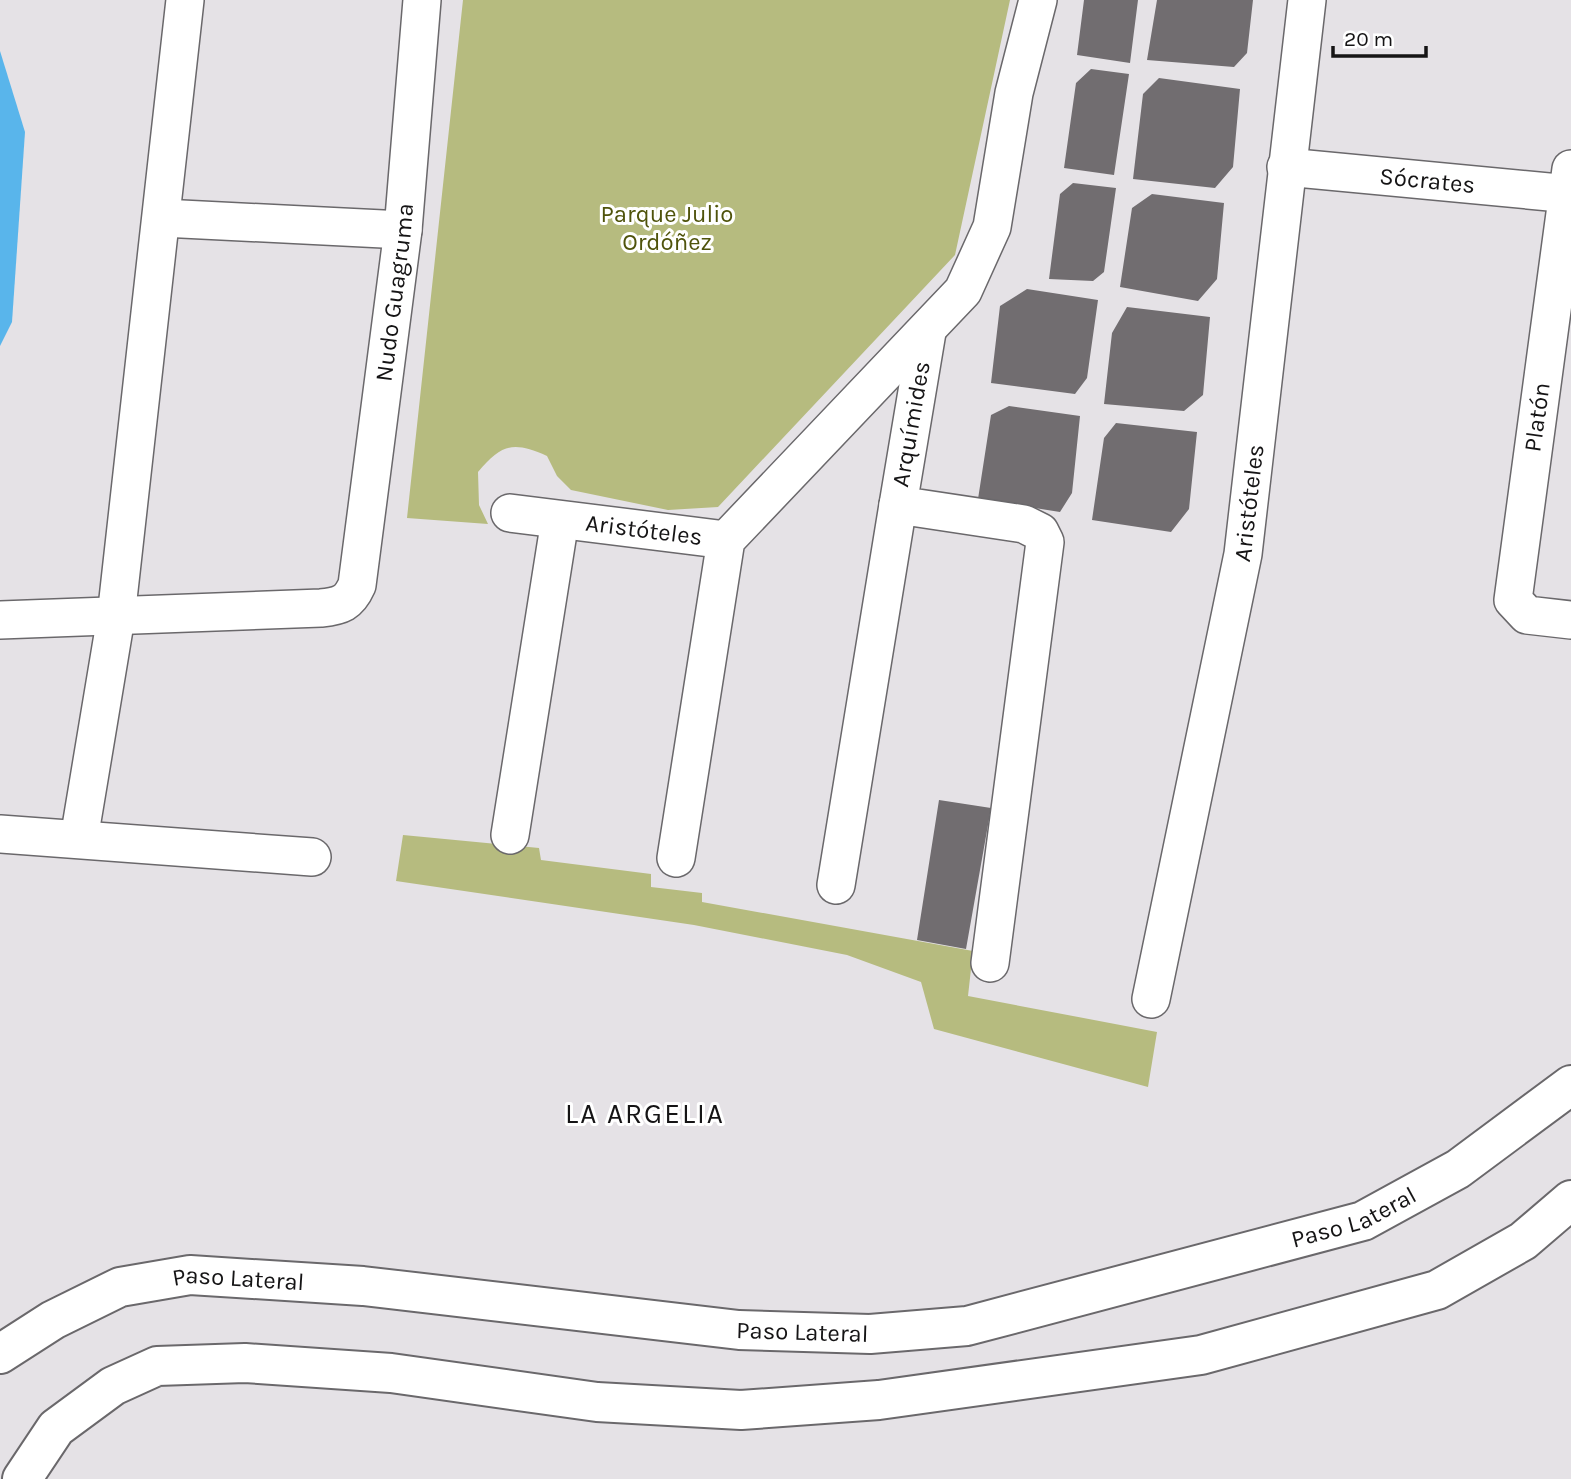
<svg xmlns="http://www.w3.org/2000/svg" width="1571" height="1479" viewBox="0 0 1571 1479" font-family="Karla,sans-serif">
<rect width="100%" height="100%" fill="#e5e2e6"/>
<path fill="#b6bb7f" d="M 463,0 L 1010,0 L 955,255 L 718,507 L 668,510 L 571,490 L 557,476 L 547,456 C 513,441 502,444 478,472 L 479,505 L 488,524 L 407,518 Z
M 403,835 L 539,848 L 541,860 L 651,874 L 651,887 L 702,893 L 702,902 L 973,951 L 968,996 L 1157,1032 L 1148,1087 L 934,1029 L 921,982 L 847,955 L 694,925 L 396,881 Z"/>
<path fill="#59b5eb" d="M 0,51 L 25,132 L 12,322 L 0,346 Z"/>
<path fill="#716d70" d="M 1084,0 L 1138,0 L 1130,63 L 1077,55 Z
M 1157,0 L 1253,0 L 1247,53 L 1234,67 L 1147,60 Z
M 1091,69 L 1129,74 L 1114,175 L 1064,168 L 1076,83 Z
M 1159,78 L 1240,89 L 1233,167 L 1215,188 L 1133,179 L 1143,94 Z
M 1073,183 L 1116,188 L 1104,272 L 1093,281 L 1049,279 L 1060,194 Z
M 1152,194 L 1224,203 L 1217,279 L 1198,301 L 1120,287 L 1132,208 Z
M 1027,289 L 1098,300 L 1087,378 L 1075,394 L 991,383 L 1000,306 Z
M 1127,307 L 1210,317 L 1203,395 L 1184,411 L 1104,404 L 1112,333 Z
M 1009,406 L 1080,416 L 1072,493 L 1060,512 L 978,499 L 991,415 Z
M 1116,423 L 1197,432 L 1189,509 L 1171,532 L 1092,520 L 1104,438 Z
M 939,800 L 991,808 L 966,949 L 917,940 Z"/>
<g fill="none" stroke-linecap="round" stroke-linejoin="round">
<g stroke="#6a686b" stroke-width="40">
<g id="minor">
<path id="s1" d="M 1286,167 L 1571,194"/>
<path d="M 1571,169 L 1513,600 L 1527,615 L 1571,620"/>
<path d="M 162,218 L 403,230"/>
<path d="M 927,332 L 898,505 L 1024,524 L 1040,532 L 1045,542 L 990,963"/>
<path id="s2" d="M 510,513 L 726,540"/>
<path id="s3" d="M 0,620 L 321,608 C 341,606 349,603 357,585 L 403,230 L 422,0"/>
<path d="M 0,834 L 312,857"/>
<path d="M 510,835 L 560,520"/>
<path d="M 79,839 L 116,617 L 185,0"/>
<path d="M 676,858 L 726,540 L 963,291 L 992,227 L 1014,93 L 1038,0"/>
<path d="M 836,885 L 898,505"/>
<path id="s4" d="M 1151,999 L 1243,554 L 1307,0"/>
</g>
</g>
<g stroke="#6a686b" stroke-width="42">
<g id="highway">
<path id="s5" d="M 0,1354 L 53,1320 L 120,1287 L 190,1275 L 363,1286 L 739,1330 L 870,1334 L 967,1326 L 1363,1221 L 1458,1169 L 1571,1085"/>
<path d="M 22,1479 L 56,1428 L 113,1386 L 157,1366 L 245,1363 L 391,1373 L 597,1402 L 741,1410 L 879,1400 L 1201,1355 L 1437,1290 L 1523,1241 L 1571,1200"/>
</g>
</g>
<use href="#minor" stroke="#fff" stroke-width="37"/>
<use href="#highway" stroke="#fff" stroke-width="38"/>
</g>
<g text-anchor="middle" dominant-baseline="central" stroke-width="6" stroke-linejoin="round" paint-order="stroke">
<g font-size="24" fill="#151415" stroke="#fff">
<text stroke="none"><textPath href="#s1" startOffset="142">Sócrates</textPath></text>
<text stroke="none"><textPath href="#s3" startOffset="662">Nudo Guagruma</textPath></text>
<text transform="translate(1537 417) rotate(-82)">Platón</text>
<text transform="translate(911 424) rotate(-80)">Arquímides</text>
<text stroke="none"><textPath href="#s4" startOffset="506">Aristóteles</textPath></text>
<text stroke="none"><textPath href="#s2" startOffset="135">Aristóteles</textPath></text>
<text stroke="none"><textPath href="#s5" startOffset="1391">Paso Lateral</textPath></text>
<text stroke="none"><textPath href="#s5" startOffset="257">Paso Lateral</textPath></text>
<text stroke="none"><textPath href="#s5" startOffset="824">Paso Lateral</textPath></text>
</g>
<g font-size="24" fill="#4f530b" stroke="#fff">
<text x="667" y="214">Parque Julio<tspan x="667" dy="28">Ordóñez</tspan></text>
</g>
<g font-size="28" letter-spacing="2" fill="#151415" stroke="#fff">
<text x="645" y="1113">LA ARGELIA</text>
</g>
</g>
<path d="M1333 46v10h93v-10" fill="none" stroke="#151415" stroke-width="3.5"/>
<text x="1344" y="46" font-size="21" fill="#151415" stroke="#ffffff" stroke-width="5" paint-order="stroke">20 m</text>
</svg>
